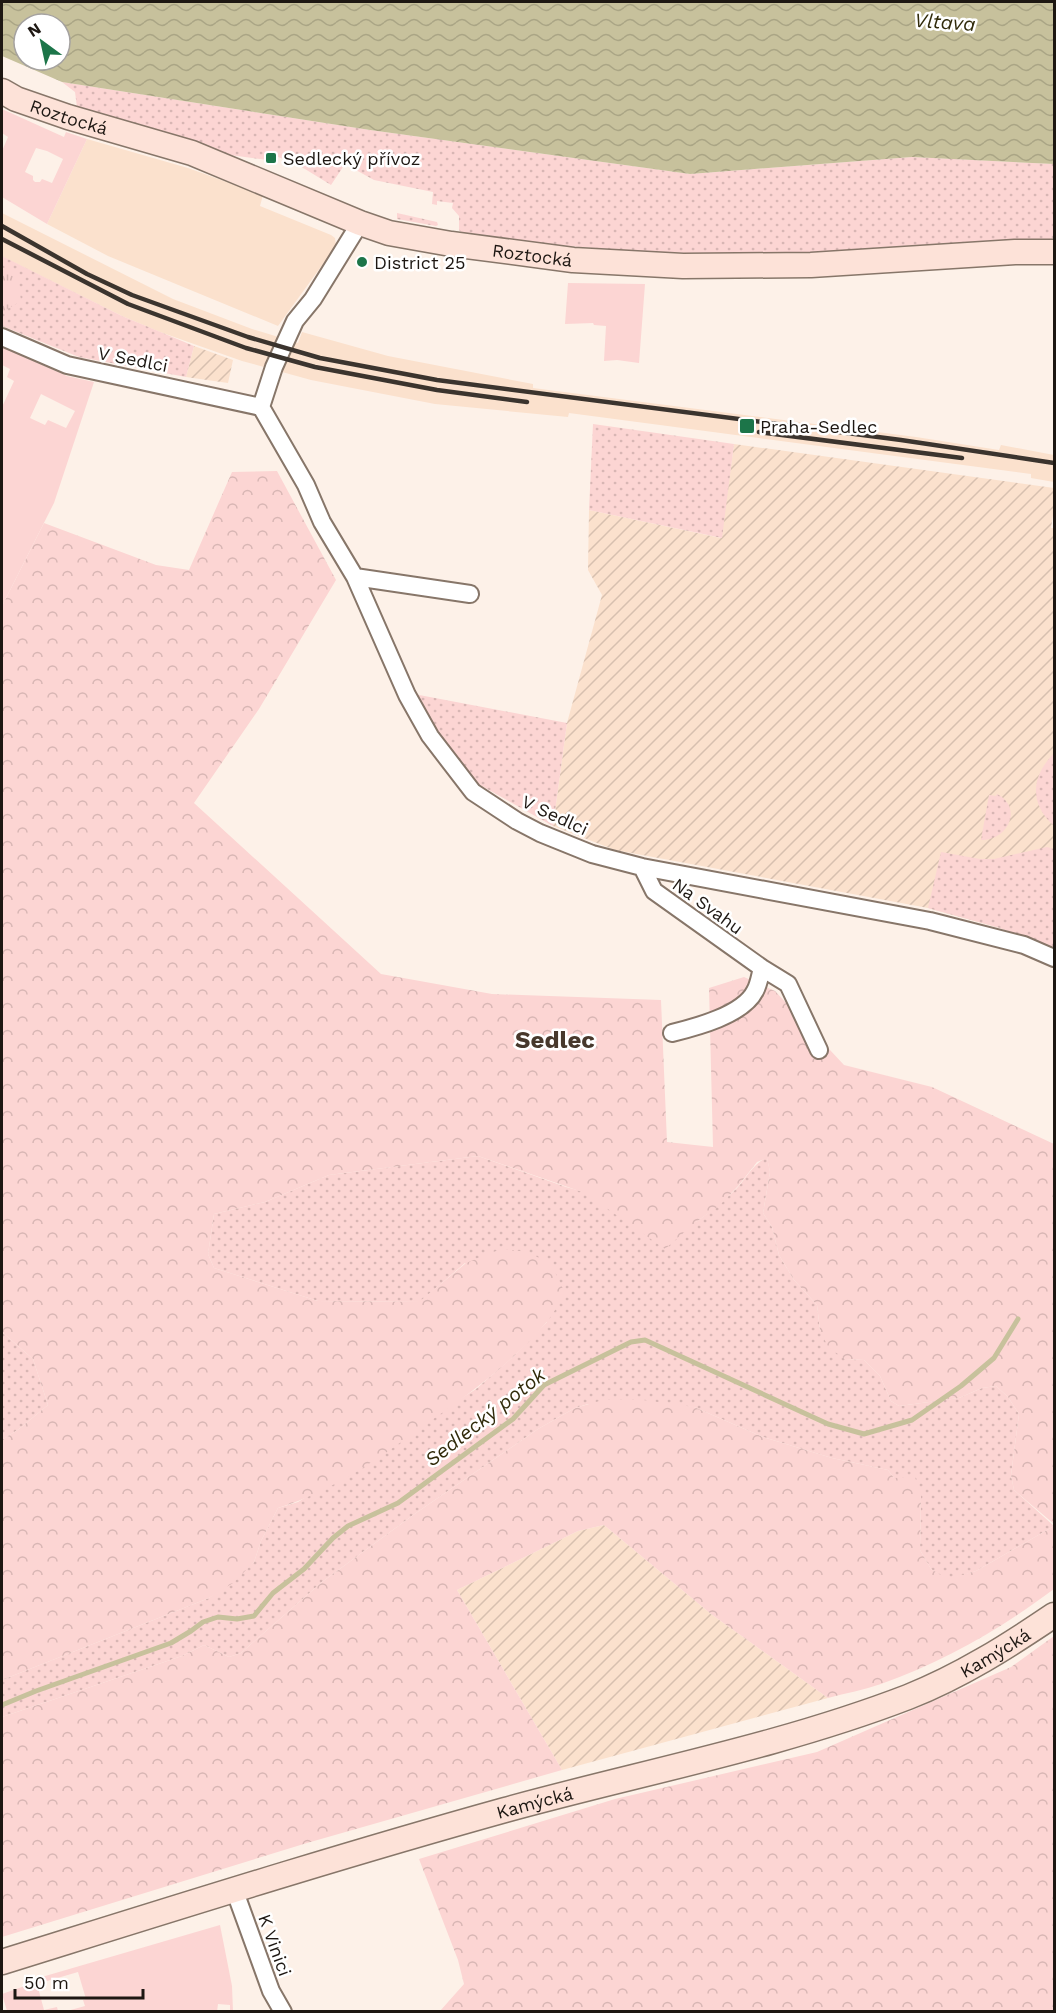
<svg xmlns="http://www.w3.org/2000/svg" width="1056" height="2013" viewBox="0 0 1056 2013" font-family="'Work Sans',sans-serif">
<defs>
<pattern id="industrial-furrows" width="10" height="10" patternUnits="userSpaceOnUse" patternTransform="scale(1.5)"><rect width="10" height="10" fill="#fbe1cd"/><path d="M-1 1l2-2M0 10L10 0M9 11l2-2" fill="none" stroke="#d7c0af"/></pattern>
<pattern id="grass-dots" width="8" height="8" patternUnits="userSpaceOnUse" patternTransform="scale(1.5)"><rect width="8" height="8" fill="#fcd5d3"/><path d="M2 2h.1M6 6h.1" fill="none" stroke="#d8b6b4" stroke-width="1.8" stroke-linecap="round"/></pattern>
<pattern id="forest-crowns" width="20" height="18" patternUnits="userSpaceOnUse" patternTransform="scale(1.5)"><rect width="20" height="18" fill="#fcd5d3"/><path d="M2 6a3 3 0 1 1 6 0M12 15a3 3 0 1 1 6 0" fill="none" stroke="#d8b6b4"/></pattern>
<pattern id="park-tufts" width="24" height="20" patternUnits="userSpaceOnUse" patternTransform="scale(1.5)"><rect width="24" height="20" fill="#fcd5d3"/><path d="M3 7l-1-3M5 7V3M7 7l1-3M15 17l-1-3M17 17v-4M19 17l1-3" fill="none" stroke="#d8b6b4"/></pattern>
<pattern id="water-waves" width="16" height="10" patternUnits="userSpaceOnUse" patternTransform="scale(1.5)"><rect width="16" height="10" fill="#c7c19c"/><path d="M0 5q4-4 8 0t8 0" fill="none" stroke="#aaa585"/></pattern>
</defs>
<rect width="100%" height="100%" fill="#fdf1e8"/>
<path fill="#fbe1cd" d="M 87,139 L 188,168 L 263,195 L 260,206 L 331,235 L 335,238 L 336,246 L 278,326 L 108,256 L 47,224 Z
M 2,213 L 173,299 L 252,329 L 298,343 L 302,332 L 388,356 L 533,384 L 533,388 L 916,437 L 999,450 L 1001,445 L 1054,455 L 1054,482 L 1031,478 L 1031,474 L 569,413 L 568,417 L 435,404 L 311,380 L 242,361 L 160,332 L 122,316 L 9,260 L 2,256 Z"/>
<path fill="url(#industrial-furrows)" d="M 194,346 L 233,360 L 228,383 L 186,377 Z
M 734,444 L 1054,488 L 1054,509 L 1051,528 L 1054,528 L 1054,949 L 1000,928 L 928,908 L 615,850 L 553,826 L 567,723 L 602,595 L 588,570 L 589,510 L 721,538 Z
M 604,1525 L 711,1614 L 828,1698 L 562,1770 L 457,1590 L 578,1531 Z"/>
<path fill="url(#grass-dots)" d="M 62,82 L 370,130 L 690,174 L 912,157 L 1054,164 L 1054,239 C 980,242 906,249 831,253 C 799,255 767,254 735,254 C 643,253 553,247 462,233 L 459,230 L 459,216 L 452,208 L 453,203 L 437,201 L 437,205 L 432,204 L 433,192 L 374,180 L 345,164 L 331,185 L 305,169 L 272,154 L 268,160 L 230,155 L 77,107 L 75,92 Z
M 397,213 L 437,222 L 438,225 L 436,226 L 397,219 Z
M 2,256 L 122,316 L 194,346 L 186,377 L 79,357 L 2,326 Z
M 593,424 L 734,444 L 722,538 L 589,510 Z
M 414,694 L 567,723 L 553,826 L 480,785 L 477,789 L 433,729 Z
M 1054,753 L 1054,826 C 1029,803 1031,777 1054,753 Z
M 997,794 C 1023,807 1009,840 981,840 L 989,795 L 996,796 Z
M 1047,847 L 1054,849 L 1054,949 L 1000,928 L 928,908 L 941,852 L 980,859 L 994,859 Z
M 478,1156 L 566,1187 L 696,1222 C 711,1211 724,1201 737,1188 C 747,1177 753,1164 767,1157 L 770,1172 L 763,1213 L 772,1227 L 779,1255 L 794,1280 L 817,1305 L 820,1330 L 845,1359 L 864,1360 L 880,1376 L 891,1401 L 899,1406 L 959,1398 L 982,1388 L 996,1386 L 1008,1397 L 1019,1414 L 1011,1475 L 1014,1490 L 1054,1526 L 976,1571 L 947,1580 L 931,1569 L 920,1550 L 921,1496 L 894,1478 L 888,1470 L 832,1458 L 763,1437 L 694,1407 L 588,1404 L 575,1408 L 538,1429 L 416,1513 L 322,1582 L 241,1653 L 229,1657 L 204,1645 L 182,1656 L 2,1717 L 2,1680 L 209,1598 L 254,1562 L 261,1541 L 278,1508 L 298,1502 L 476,1389 L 514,1356 L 547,1322 L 465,1263 L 420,1302 L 318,1301 L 214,1268 L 208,1254 L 214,1214 L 265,1202 L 329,1175 Z
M 2,1332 L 33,1359 L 48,1405 L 19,1429 L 2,1440 Z"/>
<path fill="url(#forest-crowns)" d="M 277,471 L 336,580 L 259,709 L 194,803 L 381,974 L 492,994 L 661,1000 L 667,1142 L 713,1147 L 709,988 L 744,977 L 775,991 L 844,1065 L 932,1087 L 1054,1144 L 1054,1524 L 1014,1490 L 1011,1475 L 1019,1414 L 1008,1397 L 996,1386 L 982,1388 L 959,1398 L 899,1406 L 891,1401 L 880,1376 L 864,1360 L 845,1359 L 828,1347 L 820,1330 L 817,1305 L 794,1280 L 779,1255 L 772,1227 L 763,1213 L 770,1172 L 767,1158 L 757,1162 L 739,1185 L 720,1205 L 696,1222 L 665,1249 L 585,1193 L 478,1156 L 329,1175 L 265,1202 L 214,1214 L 208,1254 L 214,1268 L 318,1301 L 419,1302 L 466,1263 L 501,1249 L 529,1252 L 552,1266 L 565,1293 C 559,1303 553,1315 545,1324 C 510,1365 466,1396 422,1427 C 378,1459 331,1492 278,1508 L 261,1541 L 254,1562 L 233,1583 L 209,1598 L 2,1680 L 2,1440 L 19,1429 L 48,1405 L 33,1359 L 2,1332 L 2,606 L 44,523 L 156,565 L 189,570 L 232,472 Z
M 603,1400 L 643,1400 L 694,1407 L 763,1437 L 832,1458 L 888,1470 L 894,1478 L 915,1477 L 921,1496 L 920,1550 L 931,1569 L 947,1579 L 976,1571 L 1054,1526 L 1054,1589 C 1002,1628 943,1662 881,1684 C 864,1690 846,1693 828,1698 L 711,1614 L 604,1525 L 578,1531 L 457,1590 L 562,1770 L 307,1843 L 2,1937 L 2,1717 L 182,1656 L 204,1645 L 229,1657 L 241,1653 L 322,1582 L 416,1513 L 538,1429 L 575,1408 Z
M 1054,1636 L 1054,2011 L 440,2011 L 464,1984 L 458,1960 L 419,1859 L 615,1799 L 817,1752 L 1011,1667 Z"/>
<path fill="url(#park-tufts)" d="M 2,267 L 18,276 L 21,301 L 2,312 Z"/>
<path fill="#fcd5d3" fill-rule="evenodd" d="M 2,109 L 64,137 L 66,132 L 87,139 L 47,224 L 2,197 L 2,151 L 8,137 L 2,133 ZM 36,148 L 47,151 L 63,159 L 52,183 L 42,179 L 40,182 L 35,182 L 33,180 L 33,176 L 25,172 Z
M 568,283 L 645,284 L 639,363 L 617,360 L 604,361 L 606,326 L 594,325 L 593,323 L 565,324 Z
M 2,347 L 67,376 L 94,382 L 54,503 L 2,606 L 2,407 L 14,381 L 7,377 L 10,369 L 2,365 ZM 41,394 L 75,411 L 66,428 L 48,420 L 45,425 L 30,418 Z
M 220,1925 L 232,1986 L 233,2011 L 230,2011 L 230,2005 L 218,2004 L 217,2012 L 67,2011 L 85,2006 L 83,2000 L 86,1999 L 78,1972 L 37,1984 L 44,2010 L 57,2007 L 58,2011 L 7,2011 L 2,1994 L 22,1987 L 35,1979 Z"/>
<path fill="url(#water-waves)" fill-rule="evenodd" d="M 2,2 L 1054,2 L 1054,164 L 912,157 L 690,174 L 370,130 L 62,82 L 2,56 ZM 24,24 L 60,24 L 60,60 L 24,60 Z"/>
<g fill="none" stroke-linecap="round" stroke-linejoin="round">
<path stroke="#c7c19c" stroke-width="5" d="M 2,1705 L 36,1691 L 171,1643 L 191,1631 L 203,1622 L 218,1617 L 237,1619 L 254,1616 L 273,1593 L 304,1569 L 333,1538 L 348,1526 L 398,1503 L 513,1419 L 544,1385 L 631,1342 L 645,1340 L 828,1424 L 864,1434 L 912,1420 L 961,1386 L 994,1358 L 1018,1319"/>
<g stroke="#877669" stroke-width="20">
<path id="street" d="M 2,337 L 67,365 L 261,407 L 306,485 L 322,522 L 355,577 L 407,695 L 430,736 L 473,792 L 517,821 L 540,833 L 592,854 L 642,867 L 930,921 L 1024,945 L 1054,958
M 261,407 L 274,367 L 295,321 L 313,299 L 360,223
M 355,577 L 470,594
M 642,867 L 654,891 L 762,968 L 788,984 L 819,1050
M 672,1033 C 696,1027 743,1015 755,991 C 759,984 760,975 762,968
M 234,1889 L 271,1991 L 283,2012"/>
</g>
<g stroke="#877669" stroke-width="27">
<g id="secondary">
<path id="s1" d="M 2,91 L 16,99 L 68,117 L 192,153 L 360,223 L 389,233 L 451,244 L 573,260 L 683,266 L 811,265 L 1015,252 L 1054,252"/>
<path id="s2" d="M 2,1962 C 169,1910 336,1857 505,1810 C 639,1773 778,1747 908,1697 C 961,1676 1008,1646 1054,1615"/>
</g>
</g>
<use href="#street" stroke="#fff" stroke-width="16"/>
<use href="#secondary" stroke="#fde2d8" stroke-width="24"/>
<path stroke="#3b342e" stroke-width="4.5" d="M 2,226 L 87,274 L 132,295 L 248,337 L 320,358 L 437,380 L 901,440 L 1054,463
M 2,239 L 128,304 L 246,348 L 315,367 L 437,390 L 527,402
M 759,432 L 962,458"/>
</g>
<g fill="#1c7549" stroke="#fff" stroke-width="2">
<rect x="265" y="152" width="12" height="12" rx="3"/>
<circle cx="362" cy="262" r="6"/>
<rect x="739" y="418" width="16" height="16" rx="3"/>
</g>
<g text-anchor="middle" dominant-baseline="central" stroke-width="5" stroke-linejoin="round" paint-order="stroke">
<g font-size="18" fill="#1d1712" stroke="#fff">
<text stroke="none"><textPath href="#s1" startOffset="72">Roztocká</textPath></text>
<text stroke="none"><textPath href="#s1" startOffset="558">Roztocká</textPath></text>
<text transform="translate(133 359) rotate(11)">V Sedlci</text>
<text transform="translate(555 815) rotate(25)">V Sedlci</text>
<text transform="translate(708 906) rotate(36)">Na Svahu</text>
<text stroke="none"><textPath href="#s2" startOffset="1042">Kamýcká</textPath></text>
<text stroke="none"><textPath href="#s2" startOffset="556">Kamýcká</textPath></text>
<text transform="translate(275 1945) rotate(70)">K Vinici</text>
</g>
<g font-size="18" fill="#1d1712" stroke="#fff" text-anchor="start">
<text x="283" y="158">Sedlecký přívoz</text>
<text x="374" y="262">District 25</text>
<text x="760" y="426">Praha-Sedlec</text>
</g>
<g font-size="20" font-style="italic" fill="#312b0b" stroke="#fff">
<text transform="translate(945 22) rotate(4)">Vltava</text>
<text transform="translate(485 1417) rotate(-38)">Sedlecký potok</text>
</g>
<g font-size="24" font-weight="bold" fill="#47382c" stroke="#fff">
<text x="555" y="1040">Sedlec</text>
</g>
</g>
<rect width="1056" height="2013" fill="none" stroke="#1d1712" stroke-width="6"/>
<g transform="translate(42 42) rotate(327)"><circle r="28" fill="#ffffff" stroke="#a5a2a0" stroke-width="1.5"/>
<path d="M0-4.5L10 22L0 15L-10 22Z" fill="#1c7549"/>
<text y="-9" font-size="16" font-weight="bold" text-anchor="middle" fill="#1d1712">N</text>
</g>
<path d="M15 1989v9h128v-9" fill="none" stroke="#1d1712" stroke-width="3"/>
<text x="24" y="1989" font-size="18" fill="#1d1712" stroke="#ffffff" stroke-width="4.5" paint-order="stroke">50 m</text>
</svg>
